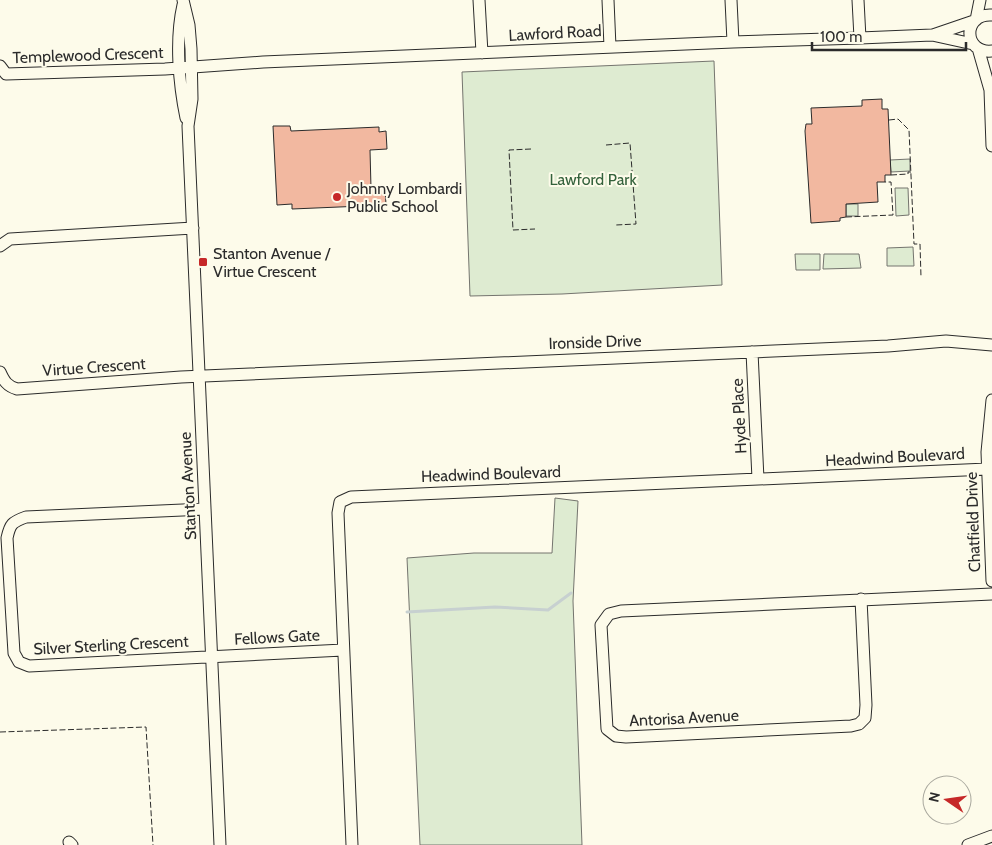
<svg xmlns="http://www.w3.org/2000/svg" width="992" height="845" viewBox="0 0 992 845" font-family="Cabin,sans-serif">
<rect width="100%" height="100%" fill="#fdfbea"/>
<path fill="#deebd1" stroke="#74746e" d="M 714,61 L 722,285 L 562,294 L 470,296 L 462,72 Z
M 910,159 L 910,171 L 891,172 L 890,160 Z
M 895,188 L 908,188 L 909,215 L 896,216 Z
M 846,204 L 858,204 L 858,216 L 846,216 Z
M 913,247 L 914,266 L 887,266 L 887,248 Z
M 795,254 L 820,254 L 820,270 L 796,270 Z
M 824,254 L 859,254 L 861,268 L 823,269 Z
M 555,498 L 578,501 L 573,601 L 582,845 L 420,845 L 407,558 L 474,553 L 552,553 Z"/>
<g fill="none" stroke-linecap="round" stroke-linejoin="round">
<path stroke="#c7d0d0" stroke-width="3" d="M 407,612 L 495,607 L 548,610 L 571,593"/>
</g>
<path fill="#f2b8a0" stroke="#2b2b2b" d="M 882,99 L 882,109 L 888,109 L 891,175 L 885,175 L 885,182 L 877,182 L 878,202 L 846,204 L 846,217 L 840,218 L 840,221 L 811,223 L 805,131 L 806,124 L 812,124 L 811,108 L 862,106 L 862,100 Z
M 273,126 L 290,126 L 291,131 L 379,127 L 379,132 L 386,131 L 387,149 L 370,150 L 371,188 L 385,187 L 386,205 L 292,209 L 292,204 L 277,205 Z"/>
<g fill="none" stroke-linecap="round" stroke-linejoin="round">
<g stroke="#2b2b2b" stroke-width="13">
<path id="minor" d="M 183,0 L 189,25 L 191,49 L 192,99 L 188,126 L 220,845
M 479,0 L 482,53
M 608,0 L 610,47
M 731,0 L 733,42
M 858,0 L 860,38
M 183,5 C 175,40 179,84 186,118
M 992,15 C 962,13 963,54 992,51
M 976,20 L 980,0
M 933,35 L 974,21
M 978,48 L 990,90 L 992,146
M 0,66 L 6,74 L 165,69 L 263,62 L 733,42 L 860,38 L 932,35 L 973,44
M 0,246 L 10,239 L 193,228
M 752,352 L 758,479
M 0,372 C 4,381 7,386 17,389 L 181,377 L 888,346 L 946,341 L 992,345
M 992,400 L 987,452 L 992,581
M 205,509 L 26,517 C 12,522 10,524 7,538 L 14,653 L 19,662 L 29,666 L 343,650
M 861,599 L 866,705 L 865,718 L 859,724 L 851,726 L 626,737 L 616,736 L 607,729 L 601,625 L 609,614 L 621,611 L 992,594
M 69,842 L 72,845
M 352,845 L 338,513 L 340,502 L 351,497 L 987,469
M 968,845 L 992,836"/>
</g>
<use href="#minor" stroke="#fdfbea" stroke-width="11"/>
<path stroke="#2b2b2b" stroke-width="1" stroke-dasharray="6 2.5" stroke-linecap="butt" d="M 889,120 L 898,119 L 909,130 L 914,244 L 920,244 L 921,277
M 606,145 L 630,143 L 636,224 L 616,225
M 531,149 L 509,150 L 513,230 L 535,229
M 891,175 L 908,174 L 908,172 L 911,172
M 846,217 L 893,215 L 891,182 L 885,182
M 0,732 L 146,727 L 153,845"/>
</g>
<g fill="#c62828" stroke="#fdfbea" stroke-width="2">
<circle cx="337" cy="197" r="5"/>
<rect x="198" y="257" width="10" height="10" rx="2.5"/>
</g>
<g text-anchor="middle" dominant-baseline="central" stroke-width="4" stroke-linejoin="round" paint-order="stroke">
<g font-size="16" fill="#2b2b2b" stroke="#fdfbea">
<text transform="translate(555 33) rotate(-3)">Lawford Road</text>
<text transform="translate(88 55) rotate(-2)">Templewood Crescent</text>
<text transform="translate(595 342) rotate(-2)">Ironside Drive</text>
<text transform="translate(94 367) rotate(-4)">Virtue Crescent</text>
<text transform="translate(739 416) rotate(-93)">Hyde Place</text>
<text transform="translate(895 457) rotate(-3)">Headwind Boulevard</text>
<text transform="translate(491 474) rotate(-2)">Headwind Boulevard</text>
<text transform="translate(188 486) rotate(-93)">Stanton Avenue</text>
<text transform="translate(973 522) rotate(-92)">Chatfield Drive</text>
<text transform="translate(277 637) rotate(-3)">Fellows Gate</text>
<text transform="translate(111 645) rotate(-3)">Silver Sterling Crescent</text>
<text transform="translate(684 718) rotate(-3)">Antorisa Avenue</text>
</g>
<g font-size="16" fill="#34623c" stroke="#fdfbea">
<text x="593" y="179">Lawford Park</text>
</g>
<g font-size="16" fill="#2b2b2b" stroke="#fdfbea" text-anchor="start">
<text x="347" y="188">Johnny Lombardi<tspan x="347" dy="18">Public School</tspan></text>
<text x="213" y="253">Stanton Avenue /<tspan x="213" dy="18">Virtue Crescent</tspan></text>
</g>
</g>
<g transform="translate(947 800) rotate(283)"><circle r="24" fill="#fdfbea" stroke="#a9a89e"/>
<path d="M0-4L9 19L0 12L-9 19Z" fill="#c62828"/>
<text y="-8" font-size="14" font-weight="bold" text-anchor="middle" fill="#2b2b2b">N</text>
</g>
<path d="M812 42v8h154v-8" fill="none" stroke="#2b2b2b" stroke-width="2.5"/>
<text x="820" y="42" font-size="15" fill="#2b2b2b" stroke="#fdfbea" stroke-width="4" paint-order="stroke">100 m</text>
</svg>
